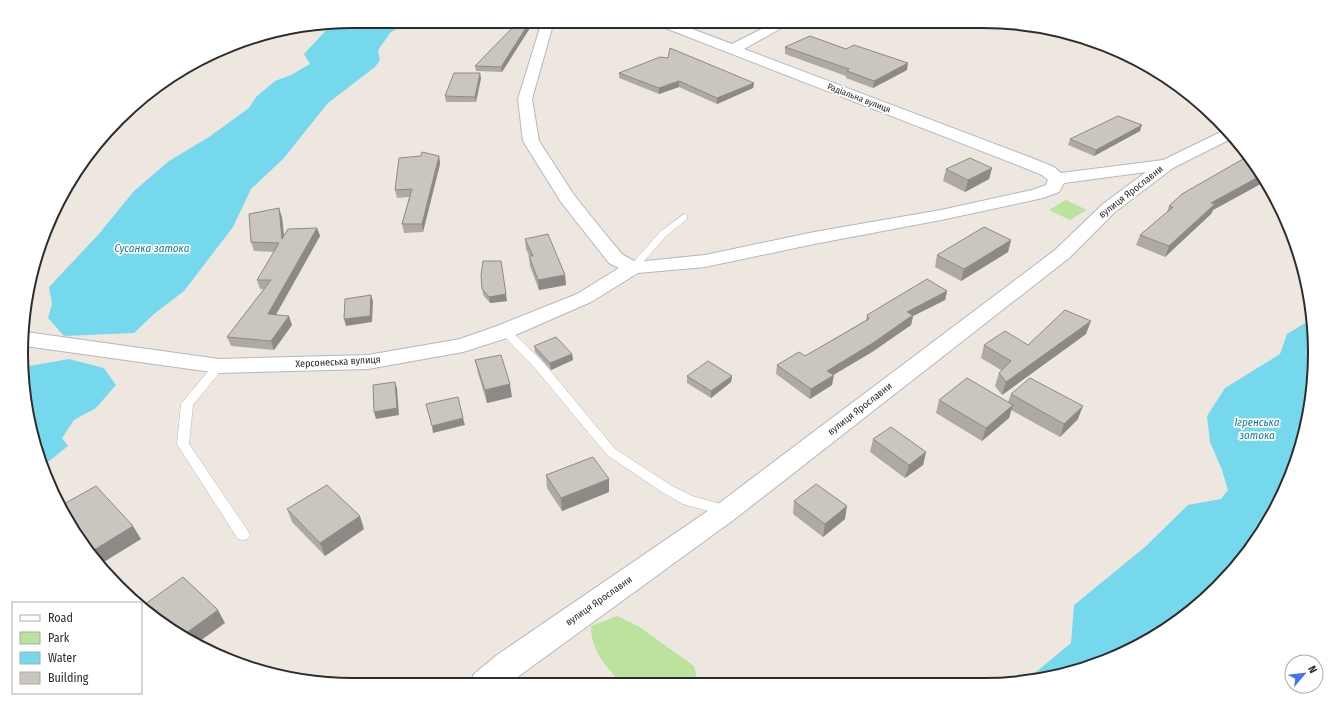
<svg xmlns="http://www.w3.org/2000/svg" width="1336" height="706" viewBox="0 0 1336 706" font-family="'Fira Sans Condensed',sans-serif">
<rect width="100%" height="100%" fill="#eee7e0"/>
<path fill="#bbe39e" d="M 1066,200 L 1087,210 L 1070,220 L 1049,210 Z
M 617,616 L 638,626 L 694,666 L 698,683 L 615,683 L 616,678 C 603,662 591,649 591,626 Z"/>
<path fill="#76d8ed" d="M 353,21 L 411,21 L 391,32 L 378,50 L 380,60 L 375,67 L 328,103 L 283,159 L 251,189 L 233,227 L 184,291 L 154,314 L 134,333 L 64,336 L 48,318 L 52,304 L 49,287 L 98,235 L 134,191 L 169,161 L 209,137 L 249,108 L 256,97 L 275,81 L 291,75 L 310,64 L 304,54 L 331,25 Z
M 1312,319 L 1314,375 L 1304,439 L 1281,500 L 1233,572 L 1185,617 L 1110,660 L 1024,682 L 1071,643 L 1074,605 L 1145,547 L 1188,505 L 1221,499 L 1228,490 L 1222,470 L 1210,442 L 1207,416 L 1225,388 L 1280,354 L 1287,334 Z
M 69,359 L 104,368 L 116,385 L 96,408 L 74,420 L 62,438 L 68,446 L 43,466 L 22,375 L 23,367 Z"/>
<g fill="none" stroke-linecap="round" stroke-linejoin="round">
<g stroke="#b3b7c0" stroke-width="1">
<path id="lane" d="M 684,214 L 687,215 L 687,219 L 666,236 L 636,270 L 630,270 L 628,268 L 630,266 L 660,232 Z
M 505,328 L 509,329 L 542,361 L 615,449 L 672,486 L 692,496 L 731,507 L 733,511 L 731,515 L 726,516 L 683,504 L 662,492 L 607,455 L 534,367 L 501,333 L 500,331 Z
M 219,362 L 225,366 L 193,405 L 189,444 L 248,531 L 250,535 L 248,539 L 243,540 L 238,539 L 177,444 L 181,404 L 215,363 Z"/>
</g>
<g stroke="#b3b7c0" stroke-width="2">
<path id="street" d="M 542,21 L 554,21 L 532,99 L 539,141 L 574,195 L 606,235 L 623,255 L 636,262 L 705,255 L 814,232 L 941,210 L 1032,190 L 1046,185 L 1048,180 L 1042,175 L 1020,166 L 655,24 L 653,21 L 671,21 L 732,44 L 777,21 L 794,21 L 744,49 L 1032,158 L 1054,167 L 1061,173 L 1163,160 L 1227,129 L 1235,137 L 1173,168 L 1115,212 L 1069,258 L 736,518 L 508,684 L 469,684 L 474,674 L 497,655 L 718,504 L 1055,250 L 1103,204 L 1146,172 L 1064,183 L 1059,192 L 1043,198 L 941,220 L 814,244 L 705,267 L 638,273 L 591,302 L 513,336 L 463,352 L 368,369 L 219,373 L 25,346 L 26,332 L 219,359 L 368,355 L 460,339 L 497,326 L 577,294 L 619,268 L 609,263 L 561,202 L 523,141 L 518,99 Z"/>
</g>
<use href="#lane" fill="#fff" fill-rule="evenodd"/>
<use href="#street" fill="#fff" fill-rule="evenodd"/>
</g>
<path fill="#aea9a3" d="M 729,21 L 745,21 L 738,24 Z
M 529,23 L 530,28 L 502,72 L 476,71 L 475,66 Z
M 785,47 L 846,49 L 907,70 L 873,88 L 846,78 L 846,76 L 785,54 Z
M 619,73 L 754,83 L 753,88 L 717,104 L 679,87 L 659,94 L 619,78 Z
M 481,78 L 476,102 L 446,102 L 445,96 Z
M 1140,131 L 1094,156 L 1068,145 L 1070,139 Z
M 439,156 L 440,164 L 423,232 L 404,233 L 402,224 L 409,197 L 397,198 L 395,190 Z
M 1254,163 L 1266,181 L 1213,210 L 1211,214 L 1165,257 L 1136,245 L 1140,235 L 1167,212 L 1169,206 Z
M 992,168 L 989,179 L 965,192 L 943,181 L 946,169 Z
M 282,217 L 284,236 L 317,228 L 320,236 L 276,315 L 292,325 L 274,350 L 231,346 L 227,337 L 264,289 L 260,289 L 257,280 L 274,252 L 254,251 L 251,242 Z
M 525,239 L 565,275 L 566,285 L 539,290 L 530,266 L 529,256 L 526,249 Z
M 1011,240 L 1008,252 L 961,281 L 935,267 L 937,255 Z
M 481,276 L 507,301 L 490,303 L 483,295 Z
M 947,291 L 945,300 L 913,316 L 911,325 L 872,352 L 833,375 L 832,385 L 810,399 L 776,374 L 777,365 L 805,356 L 866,320 L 867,315 Z
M 1086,334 L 1002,395 L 995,386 L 999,373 L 1001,370 L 981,358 L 984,345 L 1028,345 Z
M 534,346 L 572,354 L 573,360 L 551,370 L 535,352 Z
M 475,360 L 512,397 L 487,403 L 478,373 Z
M 687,376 L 732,376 L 731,382 L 711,398 L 687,383 Z
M 1011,394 L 1078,419 L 1060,437 L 1011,410 L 1009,418 L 982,441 L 936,413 L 939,400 L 1008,402 Z
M 873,439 L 926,452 L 923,465 L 905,478 L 870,452 Z
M 546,475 L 609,479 L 609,492 L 562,511 L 547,488 Z
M 794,501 L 845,519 L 823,537 L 793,514 Z
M 62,505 L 141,539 L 102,563 L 86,544 Z
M 287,509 L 364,529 L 325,556 L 292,522 Z"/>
<path fill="#8d8a85" d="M 738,21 L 745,21 L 738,24 Z
M 529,23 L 530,28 L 502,72 L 501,67 Z
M 908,63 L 907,70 L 873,88 L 874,81 Z
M 480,73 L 481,78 L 476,102 L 475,97 Z
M 170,80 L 146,95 L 151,90 Z
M 679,81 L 679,87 L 659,94 L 659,88 Z
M 754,83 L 753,88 L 717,104 L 717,98 Z
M 1142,125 L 1140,131 L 1094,156 L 1096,150 Z
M 439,156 L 440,164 L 423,232 L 422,224 Z
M 992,168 L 989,179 L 965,192 L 968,180 Z
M 1262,175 L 1266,181 L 1213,210 L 1211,214 L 1165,257 L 1169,246 L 1211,203 Z
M 279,208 L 282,217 L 285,247 L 282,239 Z
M 317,228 L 320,236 L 271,323 L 268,314 Z
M 1011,240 L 1008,252 L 961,281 L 964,269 Z
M 565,275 L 566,285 L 539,290 L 538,280 Z
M 947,291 L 945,300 L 913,316 L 911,325 L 872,352 L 825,380 L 827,371 L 907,312 Z
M 506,294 L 507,301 L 490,303 L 489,297 Z
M 371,295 L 373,301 L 372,322 L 346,326 L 344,319 Z
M 289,316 L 292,325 L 274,350 L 271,341 Z
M 1091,321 L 1086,334 L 1002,395 L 1006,382 Z
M 572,354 L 573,360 L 551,370 L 550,363 Z
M 834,375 L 832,385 L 810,399 L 811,389 Z
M 732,376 L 731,382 L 711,398 L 711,391 Z
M 395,382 L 397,388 L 399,415 L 376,419 L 374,412 Z
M 510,384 L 512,397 L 487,403 L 485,390 Z
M 1013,405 L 1009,418 L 982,441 L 986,428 Z
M 1083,406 L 1078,419 L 1060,437 L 1064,424 Z
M 463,418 L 465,425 L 433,433 L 432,426 Z
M 926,452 L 923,465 L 905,478 L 909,465 Z
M 609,479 L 609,492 L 562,511 L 561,498 Z
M 847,506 L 845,519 L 823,537 L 825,524 Z
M 360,516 L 364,529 L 325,556 L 320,543 Z
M 133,526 L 141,539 L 102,563 L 94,550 Z
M 218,610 L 225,623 L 196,644 L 182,636 Z"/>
<path fill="#cac5be" stroke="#8d8a85" d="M 519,21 L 527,21 L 529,23 L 501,67 L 475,66 Z
M 810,36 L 846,49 L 854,45 L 908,63 L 874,81 L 847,71 L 849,69 L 785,47 Z
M 670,48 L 754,83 L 717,98 L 679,81 L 659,88 L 619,73 L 660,57 L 668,58 Z
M 454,73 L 480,73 L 475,97 L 445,96 Z
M 1118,116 L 1142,125 L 1096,150 L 1070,139 Z
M 422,152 L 439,156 L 422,224 L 402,224 L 412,189 L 395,190 L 399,158 L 421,156 Z
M 970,158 L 992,168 L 968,180 L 946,169 Z
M 1243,159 L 1254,163 L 1262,175 L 1211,203 L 1215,204 L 1169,246 L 1140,235 L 1173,207 L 1169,206 L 1182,194 Z
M 279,208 L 282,239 L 288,229 L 317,228 L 268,314 L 289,316 L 271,341 L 227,337 L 271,280 L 257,280 L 279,243 L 251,242 L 249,214 Z
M 984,227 L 1011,240 L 964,269 L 937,255 Z
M 548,234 L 565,275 L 538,280 L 529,256 L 533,256 L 525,239 Z
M 483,261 L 501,261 L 506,294 L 489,297 L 482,289 L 481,276 Z
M 927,279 L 947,291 L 907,312 L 913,315 L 873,343 L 827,371 L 834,375 L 811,389 L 777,365 L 799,352 L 805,356 L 869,319 L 867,315 Z
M 371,295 L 370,316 L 344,319 L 345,299 Z
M 1065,310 L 1091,321 L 1006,382 L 999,373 L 1011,361 L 984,345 L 1005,331 L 1028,345 Z
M 556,337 L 572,354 L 550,363 L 534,346 Z
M 501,355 L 510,384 L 485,390 L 475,360 Z
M 708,361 L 732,376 L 711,391 L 687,376 Z
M 967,378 L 1013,405 L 986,428 L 939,400 Z
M 1030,378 L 1083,406 L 1064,424 L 1011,394 Z
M 395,382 L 397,408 L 374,412 L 373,385 Z
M 458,397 L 463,418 L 432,426 L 426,404 Z
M 891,427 L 926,452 L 909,465 L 873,439 Z
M 593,457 L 609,479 L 561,498 L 546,475 Z
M 816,484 L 847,506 L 825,524 L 794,501 Z
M 327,485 L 360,516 L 320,543 L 287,509 Z
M 96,486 L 133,526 L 94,550 L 78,531 L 62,505 Z
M 183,577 L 218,610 L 182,636 L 151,616 L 141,607 Z"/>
<g text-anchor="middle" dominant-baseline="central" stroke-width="3.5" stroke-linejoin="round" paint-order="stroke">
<g font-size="9" fill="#2d2d2d" stroke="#fff">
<text transform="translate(859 98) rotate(21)">Радіальна вулиця</text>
</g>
<g font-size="10" fill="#2d2d2d" stroke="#fff">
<text transform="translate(1131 192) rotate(-38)">вулиця Ярославни</text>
<text transform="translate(338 362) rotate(-3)">Херсонеська вулиця</text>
<text transform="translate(860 409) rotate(-38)">вулиця Ярославни</text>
<text transform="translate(599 601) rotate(-35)">вулиця Ярославни</text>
</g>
<g font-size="11" font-style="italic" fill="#107a9e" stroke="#fff">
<text x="152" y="248">Сусанка затока</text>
<text x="1257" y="422">Ігренська<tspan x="1257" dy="13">затока</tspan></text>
</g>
</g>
<path d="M0 0H1336V706H0ZM353 28H983A325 325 0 0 1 1308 353V353A325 325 0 0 1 983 678H353A325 325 0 0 1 28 353V353A325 325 0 0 1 353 28Z" fill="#fff" fill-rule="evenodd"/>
<path fill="none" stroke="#2d2d2d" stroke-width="2" d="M353 28H983A325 325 0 0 1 1308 353V353A325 325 0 0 1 983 678H353A325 325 0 0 1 28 353V353A325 325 0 0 1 353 28Z"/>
<rect x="12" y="602" width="130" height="92" fill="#ffffff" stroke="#ababab"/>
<rect x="20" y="615" width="20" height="6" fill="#ffffff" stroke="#ababab"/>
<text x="48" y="622" font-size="12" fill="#2d2d2d">Road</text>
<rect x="20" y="632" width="20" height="12" fill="#bbe39e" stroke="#ababab"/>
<text x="48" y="642" font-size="12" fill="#2d2d2d">Park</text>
<rect x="20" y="652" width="20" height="12" fill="#76d8ed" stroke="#ababab"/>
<text x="48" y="662" font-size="12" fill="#2d2d2d">Water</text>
<rect x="20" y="672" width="20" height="12" fill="#cac5be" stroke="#ababab"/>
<text x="48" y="682" font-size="12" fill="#2d2d2d">Building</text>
<g transform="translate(1304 674) rotate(62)"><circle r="19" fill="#ffffff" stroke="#ababab"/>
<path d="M0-3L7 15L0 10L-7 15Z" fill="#4475f7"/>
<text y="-6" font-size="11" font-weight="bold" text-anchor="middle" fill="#2d2d2d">N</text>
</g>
</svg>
